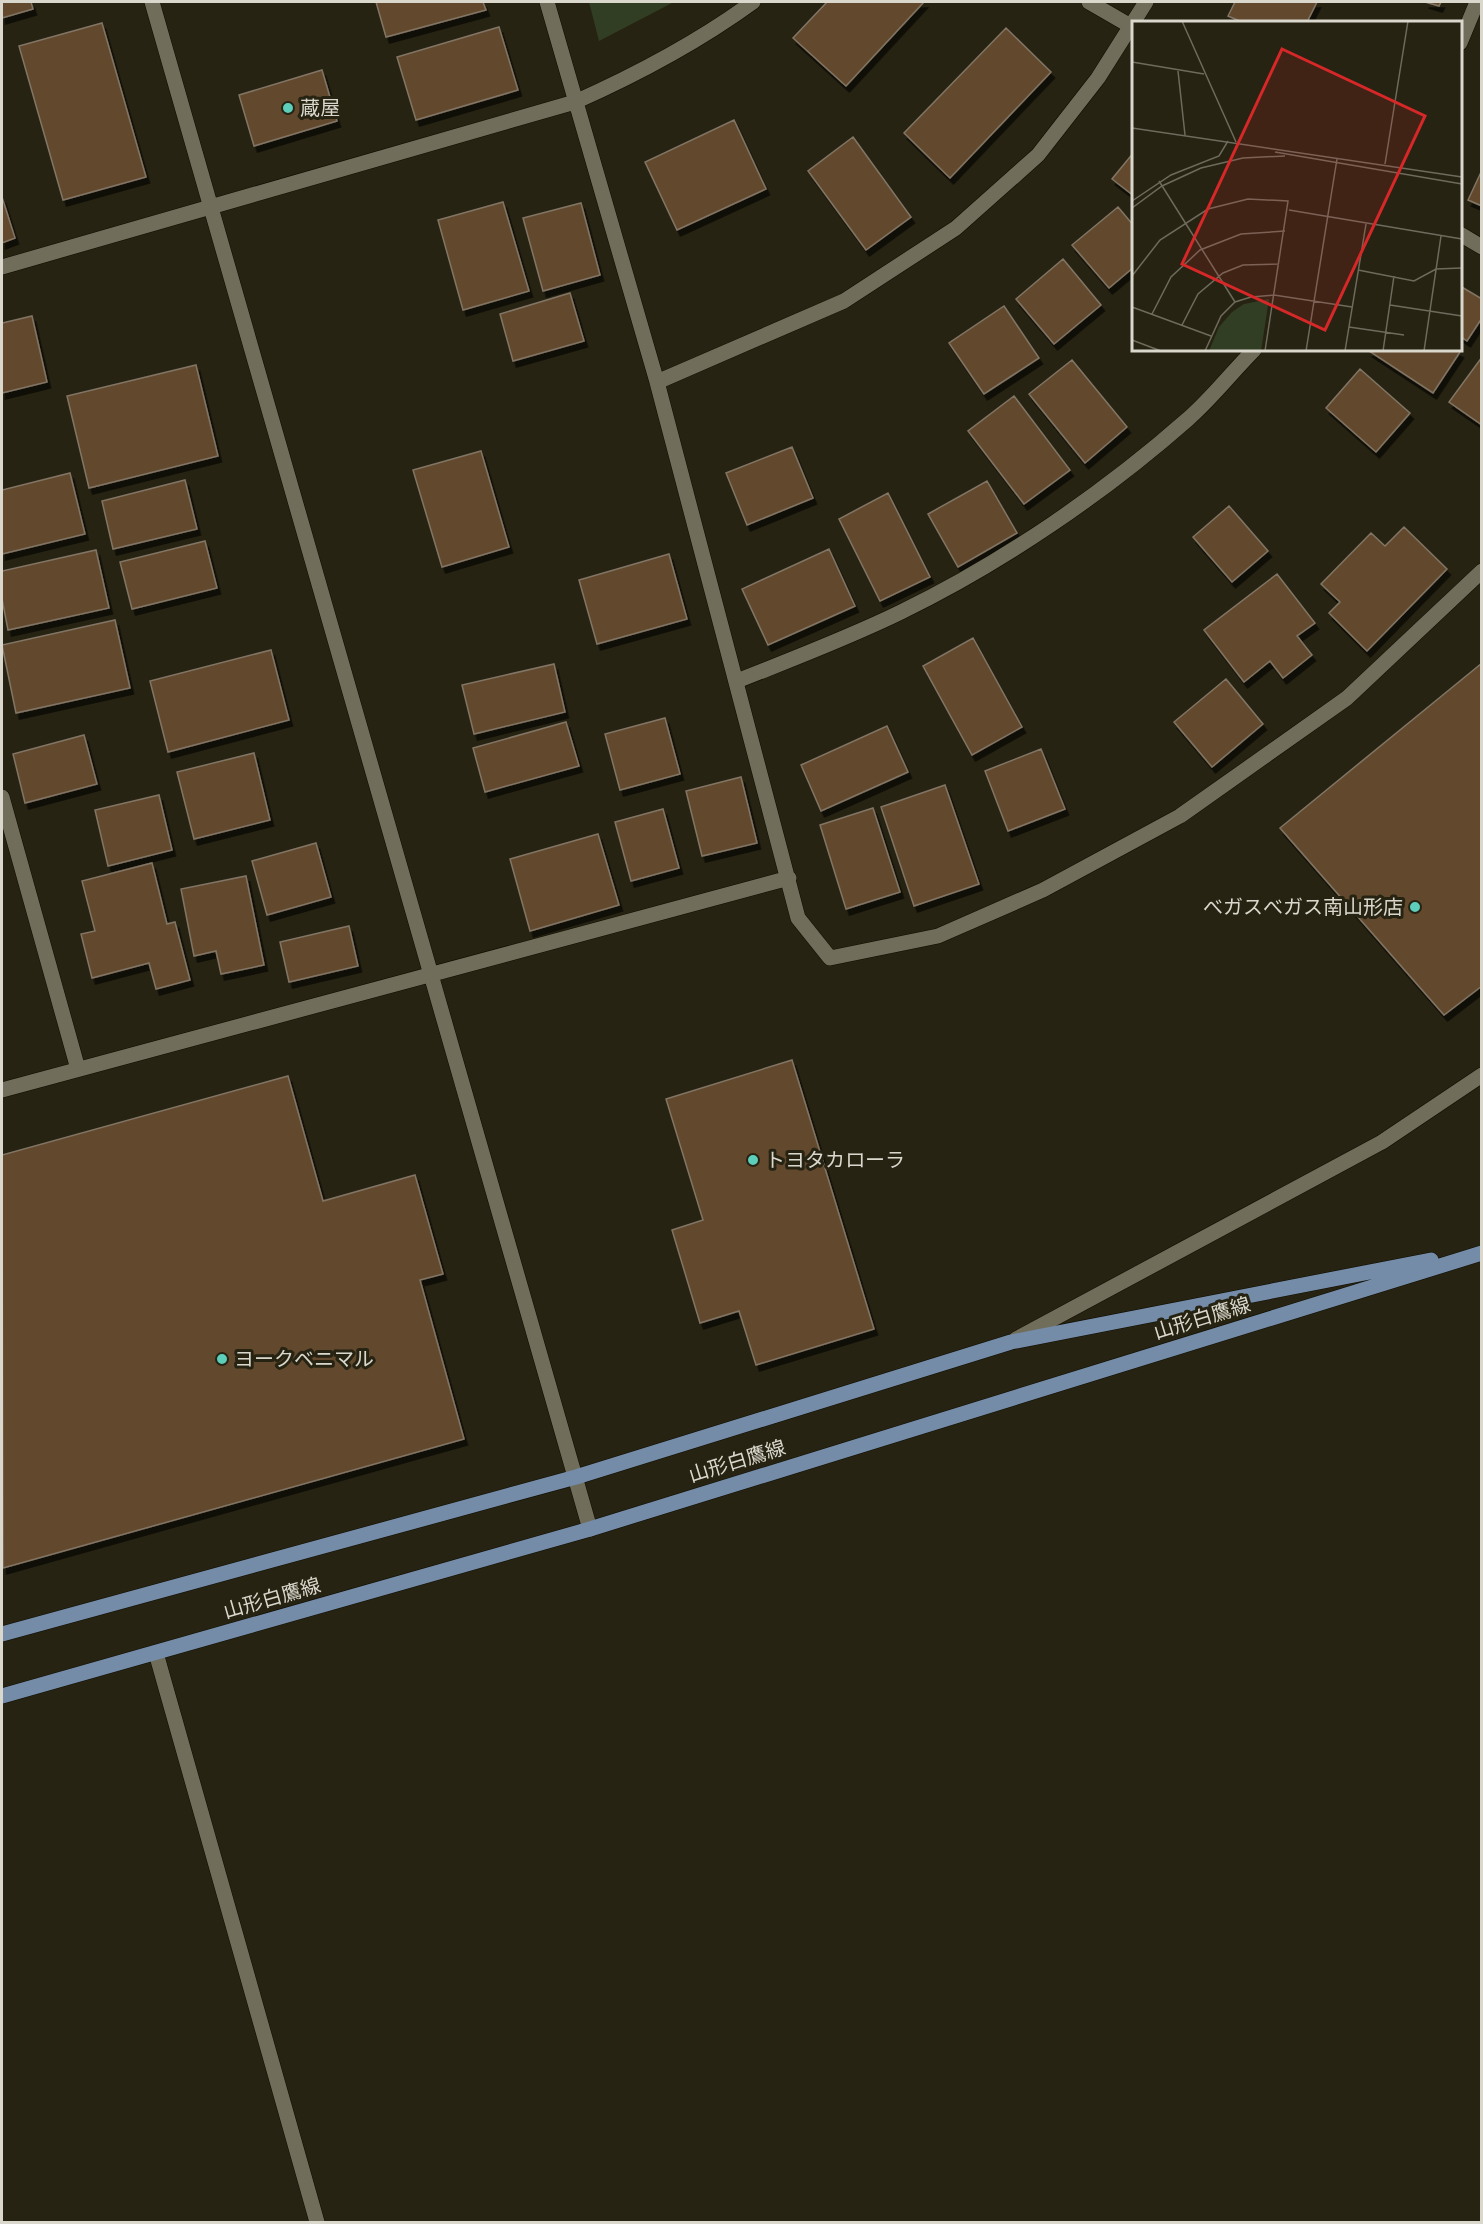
<svg xmlns="http://www.w3.org/2000/svg" width="1483" height="2224" viewBox="0 0 1483 2224" font-family="Helvetica,'Noto Sans JP',sans-serif">
<defs>
<filter id="shadow"><feDropShadow dx="3.5" dy="6" stdDeviation="0" flood-color="#0009"/></filter>
</defs>
<rect width="100%" height="100%" fill="#262312"/>
<path fill="#323e23" d="M 589,2 L 674,2 L 599,41 Z"/>
<path fill="#624a2d" stroke="#827565" stroke-width="1.5" filter="url(#shadow)" d="M 2,2 L 31,2 L 33,9 L 2,18 Z
M 376,2 L 483,2 L 486,10 L 386,37 Z
M 827,2 L 924,2 L 846,86 L 793,38 Z
M 1235,2 L 1317,2 L 1307,22 L 1242,22 L 1228,16 Z
M 1425,2 L 1441,2 L 1439,6 Z
M 102,23 L 146,177 L 63,200 L 19,46 Z
M 499,27 L 518,90 L 416,120 L 397,57 Z
M 1006,28 L 1051,72 L 950,178 L 904,133 Z
M 322,70 L 337,121 L 254,146 L 239,95 Z
M 734,120 L 766,189 L 677,230 L 645,162 Z
M 853,137 L 911,217 L 866,250 L 808,171 Z
M 1134,152 L 1134,196 L 1112,179 Z
M 1482,170 L 1482,206 L 1468,200 Z
M 2,197 L 15,238 L 2,243 Z
M 503,202 L 529,291 L 463,310 L 438,220 Z
M 581,203 L 600,275 L 543,291 L 523,218 Z
M 1118,207 L 1134,226 L 1134,267 L 1109,288 L 1072,245 Z
M 1063,259 L 1101,305 L 1054,344 L 1016,299 Z
M 1460,286 L 1482,299 L 1482,318 L 1467,341 L 1460,336 Z
M 570,293 L 584,341 L 513,361 L 500,314 Z
M 1004,306 L 1039,358 L 984,394 L 949,343 Z
M 32,316 L 47,382 L 2,393 L 2,323 Z
M 1456,350 L 1460,352 L 1433,393 L 1369,351 Z
M 1482,357 L 1482,425 L 1449,402 Z
M 1072,360 L 1127,427 L 1085,463 L 1029,394 Z
M 196,365 L 218,456 L 89,488 L 67,396 Z
M 1360,369 L 1410,413 L 1376,452 L 1326,408 Z
M 1014,396 L 1070,470 L 1024,504 L 968,431 Z
M 792,447 L 813,498 L 747,525 L 726,473 Z
M 481,451 L 509,547 L 442,567 L 413,470 Z
M 70,473 L 85,534 L 2,554 L 2,490 Z
M 185,480 L 197,529 L 113,549 L 102,501 Z
M 987,481 L 1017,533 L 958,567 L 928,514 Z
M 888,493 L 930,577 L 880,601 L 839,519 Z
M 1229,506 L 1268,551 L 1232,582 L 1193,537 Z
M 1404,527 L 1447,569 L 1367,651 L 1329,613 L 1340,602 L 1321,584 L 1371,533 L 1385,546 Z
M 205,541 L 217,588 L 132,609 L 120,562 Z
M 829,549 L 855,606 L 768,645 L 742,589 Z
M 96,550 L 109,608 L 8,630 L 2,599 L 2,571 Z
M 669,554 L 687,619 L 597,644 L 579,580 Z
M 1277,574 L 1315,623 L 1297,636 L 1312,655 L 1283,678 L 1270,661 L 1244,682 L 1204,630 Z
M 115,620 L 130,688 L 16,713 L 2,645 Z
M 973,638 L 1022,727 L 972,755 L 923,666 Z
M 271,650 L 289,720 L 168,752 L 150,681 Z
M 1482,663 L 1482,986 L 1444,1015 L 1280,828 Z
M 554,664 L 565,712 L 474,734 L 462,685 Z
M 1226,679 L 1263,724 L 1212,767 L 1174,722 Z
M 665,718 L 680,774 L 620,790 L 605,734 Z
M 566,722 L 579,766 L 485,792 L 473,748 Z
M 887,726 L 908,772 L 821,811 L 801,765 Z
M 84,735 L 97,784 L 25,803 L 13,754 Z
M 1041,749 L 1065,809 L 1008,831 L 985,771 Z
M 254,753 L 270,820 L 194,839 L 177,772 Z
M 741,777 L 757,843 L 702,856 L 686,791 Z
M 945,785 L 979,884 L 914,906 L 881,807 Z
M 159,795 L 172,850 L 108,866 L 95,810 Z
M 873,808 L 900,892 L 846,909 L 820,825 Z
M 663,809 L 679,868 L 631,881 L 615,822 Z
M 598,834 L 619,905 L 530,931 L 510,859 Z
M 316,843 L 331,897 L 267,915 L 252,861 Z
M 152,863 L 167,924 L 175,922 L 190,980 L 156,989 L 149,963 L 92,978 L 81,934 L 95,931 L 82,881 Z
M 246,876 L 264,965 L 221,974 L 216,951 L 194,956 L 181,889 Z
M 349,926 L 358,966 L 289,982 L 280,942 Z
M 792,1060 L 874,1329 L 756,1365 L 739,1311 L 700,1323 L 672,1230 L 703,1220 L 666,1099 Z
M 288,1076 L 323,1201 L 415,1175 L 443,1274 L 420,1280 L 464,1439 L 3,1568 L 2,1155 Z"/>
<g fill="none" stroke-linecap="round" stroke-linejoin="round">
<g stroke="#0f0c01" stroke-width="16">
<path id="minor" d="M 152,2 L 590,1529
M 547,2 L 657,382 L 798,918 L 830,958 L 938,936 L 1043,890 L 1180,816 L 1347,698 L 1482,571
M 1089,2 L 1134,28
M 1460,43 L 1477,2
M 1460,234 L 1482,247
M 2,267 L 575,102 C 638,74 698,42 753,2
M 657,382 L 844,301 L 956,228 L 1038,155 L 1098,78 L 1146,2
M 737,681 C 792,659 848,638 901,612 C 1002,563 1104,493 1188,419 C 1212,398 1232,372 1254,350
M 2,797 L 78,1069
M 2,1090 L 789,878
M 1016,1339 L 1382,1142 L 1482,1075
M 156,1653 L 317,2222"/>
</g>
<g stroke="#0f0c01" stroke-width="16">
<path id="major" d="M 2,1634 L 576,1477 L 1011,1342 L 1431,1260
M 2,1696 L 590,1529 L 1482,1253"/>
</g>
<use href="#minor" stroke="#706d5a" stroke-width="15"/>
<use href="#major" stroke="#748ca8" stroke-width="15"/>
</g>
<g fill="#5dceb9" stroke="#262312" stroke-width="2">
<circle cx="288" cy="108" r="6"/>
<circle cx="1415" cy="907" r="6"/>
<circle cx="753" cy="1160" r="6"/>
<circle cx="222" cy="1359" r="6"/>
</g>
<g text-anchor="middle" dominant-baseline="central" stroke-width="6" stroke-linejoin="round" paint-order="stroke">
<g font-size="20" fill="#dad8cd" stroke="#262312" text-anchor="start">
<text x="300" y="108">蔵屋</text>
<text x="1403" y="907" text-anchor="end">べガスべガス南山形店</text>
<text x="765" y="1160">トヨタカローラ</text>
<text x="234" y="1359">ヨークベニマル</text>
</g>
<g font-size="20" fill="#dad8cd" stroke="#262312">
<text transform="translate(1202 1318) rotate(-17)">山形白鷹線</text>
<text transform="translate(737 1461) rotate(-17)">山形白鷹線</text>
<text transform="translate(272 1598) rotate(-16)">山形白鷹線</text>
</g>
</g>
<g transform="translate(1132 21)">
<rect width="330" height="330" fill="#262312"/>
<path d="M 137,278 L 129,330 L 77,330 L 87,306 L 100,291 L 112,283 Z" fill="#323e23"/>
<path fill="none" stroke="#6e6b5d" stroke-width="1.5" d="M 50,0 L 104,121M 0,41 L 72,53M 46,50 L 53,114M 0,107 L 330,156M 143,131 L 330,163M 253,143 L 276,0M 27,160 L 103,281M 0,180 L 39,154 L 87,135 L 96,120M 0,187 L 30,165 L 69,147 L 111,137 L 153,135M 157,189 L 330,218M 226,249 L 282,260 L 304,248 L 330,247M 0,255 L 28,219 L 76,188 L 116,178 L 156,180 L 133,330M 258,284 L 330,295M 0,286 L 79,315M 20,293 L 39,256 L 68,229 L 109,213 L 153,210M 50,304 L 66,273 L 91,252 L 111,244 L 147,243M 217,306 L 272,314M 0,319 L 29,330M 73,330 L 89,295 L 103,281 L 119,276 L 142,274 L 220,286M 174,330 L 205,138M 213,330 L 234,203M 251,330 L 262,255M 292,330 L 309,215"/>
<path fill="#d62828" fill-opacity="0.15" stroke="#d62828" stroke-width="3" d="M 150,28 L 293,95 L 193,309 L 50,243 Z"/>
<rect width="330" height="330" fill="none" stroke="#dad8cd" stroke-width="3"/>
</g>
<rect width="1483" height="2224" fill="none" stroke="#dad8cd" stroke-width="6"/>
</svg>
